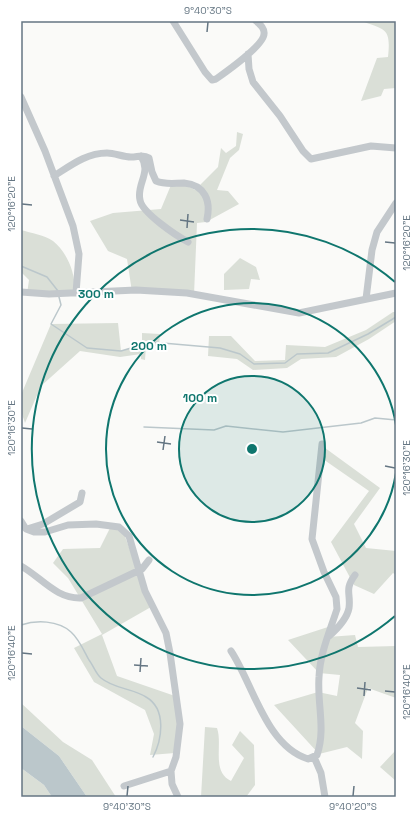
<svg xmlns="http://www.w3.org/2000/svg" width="417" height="818" viewBox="0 0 417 818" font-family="'Space Grotesk',sans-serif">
<rect width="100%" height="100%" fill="#fafaf8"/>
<path fill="#dadfd7" d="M 361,21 L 396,21 L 396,88 L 384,89 L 381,96 L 361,101 L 377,58 L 388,57 C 391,28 386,30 361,21 Z
M 237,132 L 243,134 L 239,150 L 230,158 L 217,190 L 228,191 L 239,204 L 206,222 L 197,223 L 194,295 L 132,292 L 127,259 L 108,251 L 90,221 L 113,213 L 161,209 L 171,185 L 186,185 L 195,190 L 218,167 L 221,148 L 226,153 L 236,146 Z
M 21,230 C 31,233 45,235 53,241 C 68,253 76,275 75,294 L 27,294 L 29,280 L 21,272 Z
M 240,258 L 256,267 L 260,280 L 251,279 L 249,289 L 224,290 L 224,274 Z
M 393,312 L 396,312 L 396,321 L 369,339 L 336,357 L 301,359 L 287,368 L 253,370 L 237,359 L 208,356 L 209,336 L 231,336 L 255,361 L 285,360 L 286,345 L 325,347 L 366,330 Z
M 118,323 L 121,351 L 142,344 L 142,333 L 160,334 L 159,346 L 146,346 L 145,360 L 141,359 L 141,354 L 120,357 L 80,351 L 41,386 L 25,423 L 21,411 L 21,395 L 51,324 Z
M 321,445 L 380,488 L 354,524 L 366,548 L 396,551 L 396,575 L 393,573 L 374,594 L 354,585 L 331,542 L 369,491 L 320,457 Z
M 111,526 L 123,531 L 151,607 L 102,635 L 117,676 L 175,696 L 178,724 L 175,753 L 150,755 L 154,734 L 145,710 L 94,682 L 74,648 L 102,634 L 68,578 L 53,563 L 63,549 L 100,548 Z
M 331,626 L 328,637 L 355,635 L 358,647 L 396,646 L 396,698 L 368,688 L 355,723 L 363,731 L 362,759 L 347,747 L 319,754 L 274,705 L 318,692 L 337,696 L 340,675 L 319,673 L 288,640 Z
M 21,703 L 63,742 L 92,760 L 116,797 L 87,797 L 59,756 L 21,726 Z
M 205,727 L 217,728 C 223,745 211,771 231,781 L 244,758 L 232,745 L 240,731 L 254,745 L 255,785 L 246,797 L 201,797 Z
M 396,750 L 396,781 L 380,767 Z
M 21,768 L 44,785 L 52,797 L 21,797 Z"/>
<path fill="#bbc7cb" d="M 21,726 L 59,756 L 87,797 L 52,797 L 44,785 L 21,768 Z"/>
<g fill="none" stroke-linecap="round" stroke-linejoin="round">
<path stroke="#bbc7cb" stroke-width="1.5" d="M 21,266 L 47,277 L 58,291
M 59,297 L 61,305 L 51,324 L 87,348 L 121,351 L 151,342 L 220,348 L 240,354 L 254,364 L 285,363 L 297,354 L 328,353 L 368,334 L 396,317
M 144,427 L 214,430 L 226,426 L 283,432 L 361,423 L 375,418 L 396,420
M 21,625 C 36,620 58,620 71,632 C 79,639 84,651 89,660 C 93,665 96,674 101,678 C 114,689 132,688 146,697 C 167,709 162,740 153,757"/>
<path stroke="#c3c8cc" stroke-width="7" d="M 173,21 L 205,72 L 212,80 L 216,79 C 226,72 264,45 264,34 C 265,28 260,24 256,21
M 248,54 L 249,69 L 253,82 L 280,116 L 303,151 L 311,159 L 371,146 L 396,148
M 21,97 L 45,151 L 73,226 L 79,254 L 76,293
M 141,156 C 152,173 136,184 140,200 C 142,213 177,236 188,242
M 54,176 C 70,166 86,153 107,153 C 115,153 123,157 131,157 C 138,157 143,154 149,158 L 152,172 L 156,181 C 166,185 174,183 184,183 C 205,185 211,201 207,219
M 21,292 L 49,294 L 136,290 L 187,293 L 299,313 L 396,293
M 366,299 L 372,250 L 377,232 L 396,203
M 21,521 L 26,529 L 34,532 L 45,532 L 68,525 L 96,524 L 119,527 L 129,536 L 145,591 L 166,633 L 170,653 L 180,724 L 176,757 L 171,771 L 172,784 L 178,797
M 27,529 L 43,524 L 80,502 L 82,493
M 21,566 C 41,577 56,599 81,598 L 142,569 L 149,560
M 329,636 C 337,629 347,619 349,608 C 351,593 344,590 355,575
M 231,651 C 253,684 266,746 308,759 L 317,755 C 326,729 317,704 319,677 C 320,653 330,631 337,609 L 336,597 L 324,572 L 312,539 L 322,444
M 314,757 L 321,773 L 325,797
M 124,786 L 171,771"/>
</g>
<path fill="none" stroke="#657683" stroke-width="1.5" d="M 207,32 L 208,22M 22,204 L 32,205M 180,220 L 194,222M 187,228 L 188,214M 385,242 L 395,243M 22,428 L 32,429M 157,442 L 171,444M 163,450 L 165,436M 385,466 L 395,468M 22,653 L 32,654M 134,665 L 148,666M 140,672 L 141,658M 357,688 L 371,690M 385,691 L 395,692M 364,696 L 365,682M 127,796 L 128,786M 353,796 L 354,786"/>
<circle cx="252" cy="449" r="73" fill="#0f766e" fill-opacity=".12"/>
<g fill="none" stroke="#0f766e" stroke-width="2">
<circle cx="252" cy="449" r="73"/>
<path d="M396 473A146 146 0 1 1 396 425"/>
<path d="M395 616A220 220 0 1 1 395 282"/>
</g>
<circle cx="252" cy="449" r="6" fill="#0f766e" stroke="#fff" stroke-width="2"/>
<g font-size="12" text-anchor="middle" font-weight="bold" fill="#0f766e" stroke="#fff" stroke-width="4" stroke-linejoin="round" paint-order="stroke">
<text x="96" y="298">300 m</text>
<text x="149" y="350">200 m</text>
<text x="200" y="402">100 m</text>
</g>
<rect width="417" height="818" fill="none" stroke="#ffffff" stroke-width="44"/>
<rect x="22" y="22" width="373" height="774" fill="none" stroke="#657683" stroke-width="1.5"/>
<g font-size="10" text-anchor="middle" fill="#657683">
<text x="208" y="14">9°40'30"S</text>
<text transform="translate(11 204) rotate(-90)" y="4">120°16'20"E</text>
<text transform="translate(406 243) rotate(-90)" y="4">120°16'20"E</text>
<text transform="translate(11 428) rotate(-90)" y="4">120°16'30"E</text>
<text transform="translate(406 468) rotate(-90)" y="4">120°16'30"E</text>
<text transform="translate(11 653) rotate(-90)" y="4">120°16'40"E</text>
<text transform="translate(406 692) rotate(-90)" y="4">120°16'40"E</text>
<text x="127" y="810">9°40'30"S</text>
<text x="353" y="810">9°40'20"S</text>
</g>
</svg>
